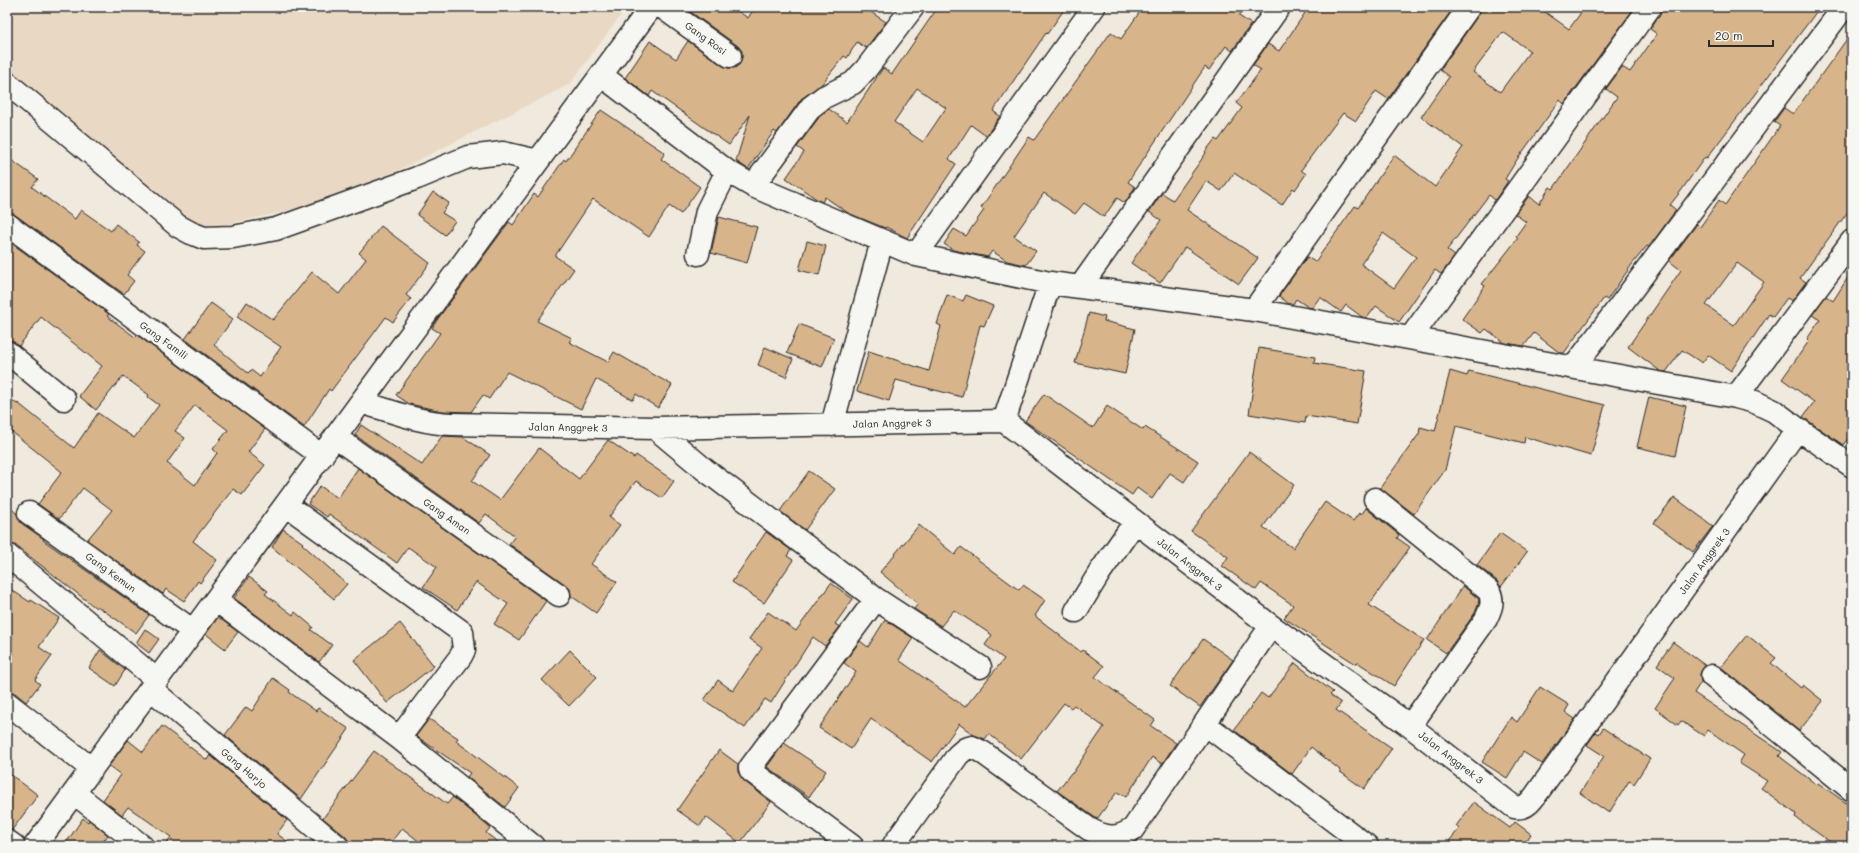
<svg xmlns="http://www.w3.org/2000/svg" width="1859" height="853" viewBox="0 0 1859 853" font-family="Mali,sans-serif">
<rect width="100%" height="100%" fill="#f0e9dd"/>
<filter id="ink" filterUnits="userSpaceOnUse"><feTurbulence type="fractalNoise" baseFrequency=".025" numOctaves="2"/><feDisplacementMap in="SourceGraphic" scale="8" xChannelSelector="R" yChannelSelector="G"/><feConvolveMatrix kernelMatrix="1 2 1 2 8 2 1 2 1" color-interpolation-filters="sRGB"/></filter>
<g filter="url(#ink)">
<path fill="#e9d9c4" d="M 7,7 L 627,7 L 570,84 L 339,200 L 201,230 L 7,76 Z"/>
<path fill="#d8b48a" stroke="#2b2b2b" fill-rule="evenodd" d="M 690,7 L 732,7 L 748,18 L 755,7 L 863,7 L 886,22 L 866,48 L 857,42 L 847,58 L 844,56 L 821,85 L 801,99 L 777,133 L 774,131 L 748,169 L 736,161 L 750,115 L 729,145 L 652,91 L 649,96 L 625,78 L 650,41 L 676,59 L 688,41 L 723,66 L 728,68 L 735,68 L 740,64 L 742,57 L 742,51 L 738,46 L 688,10 Z
M 938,7 L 1066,7 L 1047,34 L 1046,33 L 993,111 L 1000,116 L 986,136 L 971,125 L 949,159 L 956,164 L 907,238 L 886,227 L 885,228 L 848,213 L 825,197 L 822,202 L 818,200 L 786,178 L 804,152 L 797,147 L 820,116 L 829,109 L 847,122 L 883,68 L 892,74 ZM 917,88 L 946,108 L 923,142 L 894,122 Z
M 1143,7 L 1245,7 L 1239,16 L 1251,24 L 1232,51 L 1226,46 L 1209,70 L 1205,67 L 1128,182 L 1135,187 L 1125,203 L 1117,198 L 1104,217 L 1084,203 L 1075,214 L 1044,193 L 1014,236 L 1036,251 L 1026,265 L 1007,261 L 992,251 L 988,257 L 953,250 L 944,244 L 954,229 L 966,236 L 984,210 L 981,208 L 1029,137 L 1034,140 L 1111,32 L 1121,39 Z
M 1309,7 L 1454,7 L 1388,99 L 1376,91 L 1356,121 L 1343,113 L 1301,170 L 1306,174 L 1295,190 L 1293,188 L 1282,205 L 1234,173 L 1221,191 L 1206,181 L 1187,210 L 1258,258 L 1239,284 L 1185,247 L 1160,283 L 1131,263 L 1161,220 L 1149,212 L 1162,193 L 1173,200 L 1206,153 L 1205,152 L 1215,139 L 1218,141 L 1242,108 L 1236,103 L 1261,70 L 1253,65 L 1268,44 L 1279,51 Z
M 1481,7 L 1538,7 L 1569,29 L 1585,7 L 1635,7 L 1564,104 L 1560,100 L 1516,161 L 1505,179 L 1508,181 L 1495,200 L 1489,195 L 1447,250 L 1455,256 L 1441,274 L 1435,270 L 1399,322 L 1376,306 L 1367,318 L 1362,317 L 1346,305 L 1341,312 L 1320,297 L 1312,308 L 1308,307 L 1296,299 L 1293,304 L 1289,304 L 1279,296 L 1307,257 L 1315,262 L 1355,206 L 1358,208 L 1394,155 L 1435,187 L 1463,147 L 1421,117 L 1449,77 L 1440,70 L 1479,14 ZM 1503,32 L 1530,51 L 1500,92 L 1473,72 ZM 1383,233 L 1416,257 L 1394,288 L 1361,264 Z
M 1662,7 L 1820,7 L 1707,158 L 1705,157 L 1681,191 L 1670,205 L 1676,210 L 1649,247 L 1647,246 L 1633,263 L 1607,300 L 1604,298 L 1564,353 L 1560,353 L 1534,333 L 1524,346 L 1505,343 L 1486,329 L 1482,333 L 1462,319 L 1485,286 L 1482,284 L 1518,238 L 1516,236 L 1526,222 L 1515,214 L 1529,196 L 1539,204 L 1550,187 L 1553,189 L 1617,97 L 1606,89 L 1622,67 L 1630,72 L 1657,34 L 1650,29 L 1660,14 Z
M 1852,32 L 1852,206 L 1800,278 L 1806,282 L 1792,301 L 1787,298 L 1773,317 L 1769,314 L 1731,371 L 1708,355 L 1702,363 L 1682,350 L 1666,372 L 1660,371 L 1628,347 L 1681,270 L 1669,261 L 1697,224 L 1700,227 L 1719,200 L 1725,205 L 1780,126 L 1774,122 L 1784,108 L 1793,114 ZM 1737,263 L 1764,282 L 1734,325 L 1706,305 Z
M 601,110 L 665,153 L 661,159 L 700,187 L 681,214 L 669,206 L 649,237 L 593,199 L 555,256 L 574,269 L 537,321 L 572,338 L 569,342 L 608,362 L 614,352 L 672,385 L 658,408 L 636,394 L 633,400 L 596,379 L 581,409 L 507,372 L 489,399 L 483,395 L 471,412 L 442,411 L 409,404 L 396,395 L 440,333 L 432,328 L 437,320 L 509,222 L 513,225 L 534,194 L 538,197 L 564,159 L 566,161 Z
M 7,157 L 38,179 L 32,187 L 75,219 L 81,210 L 111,231 L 116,224 L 139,242 L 137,245 L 145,251 L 127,275 L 134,281 L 124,294 L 14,214 L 7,212 Z
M 433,192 L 449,203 L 442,213 L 455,221 L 445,235 L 417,215 Z
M 719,217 L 757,227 L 747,263 L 711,253 Z
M 381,226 L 430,263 L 406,295 L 411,299 L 393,322 L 386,317 L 331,391 L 329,389 L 304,427 L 185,339 L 211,303 L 233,319 L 214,345 L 248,373 L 251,370 L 260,377 L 281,347 L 237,317 L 247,302 L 273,320 L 312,272 L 339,294 L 366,259 L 359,253 Z
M 7,240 L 109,314 L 107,316 L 135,337 L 137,335 L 265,429 L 248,452 L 265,465 L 242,495 L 233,489 L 193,541 L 217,560 L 200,583 L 198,581 L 184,601 L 166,589 L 163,594 L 87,540 L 112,510 L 83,488 L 59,519 L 38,504 L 62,472 L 7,428 L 7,396 L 17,404 L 18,403 L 74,448 L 98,413 L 134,438 L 159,405 L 148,397 L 149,395 L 123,376 L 96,410 L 79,396 L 102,366 L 41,317 L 19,346 L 7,337 ZM 195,405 L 228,430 L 213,449 L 217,453 L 195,485 L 167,463 L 185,438 L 175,431 Z
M 807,241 L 826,246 L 819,275 L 799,270 Z
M 1852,271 L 1852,433 L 1843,445 L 1803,417 L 1814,402 L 1782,379 L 1809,341 L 1807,339 L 1820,320 L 1812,315 L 1826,296 L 1833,301 Z
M 947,295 L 963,301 L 966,295 L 993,306 L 984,326 L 980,325 L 962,397 L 896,380 L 889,401 L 857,391 L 869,351 L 929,371 L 941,326 L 937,324 Z
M 1089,313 L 1105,317 L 1104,321 L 1135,329 L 1125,374 L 1075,363 Z
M 799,324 L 834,338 L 822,367 L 787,353 Z
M 765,347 L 793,359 L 786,377 L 758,365 Z
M 1259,348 L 1315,357 L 1314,363 L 1366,371 L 1357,424 L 1306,416 L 1305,423 L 1249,414 Z
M 1450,371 L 1467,376 L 1469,371 L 1605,405 L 1591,456 L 1525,437 L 1524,443 L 1456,426 L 1445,470 L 1414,514 L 1380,488 L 1419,434 L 1420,427 L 1435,431 Z
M 1044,394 L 1093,428 L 1107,406 L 1143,430 L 1145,427 L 1198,461 L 1184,482 L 1170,473 L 1152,499 L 1137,488 L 1132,495 L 1025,421 Z
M 1649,397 L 1686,406 L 1675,456 L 1637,447 Z
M 361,425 L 422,465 L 442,436 L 463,437 L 490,455 L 472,481 L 500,500 L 539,448 L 579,479 L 608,440 L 634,458 L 636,455 L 674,481 L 662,498 L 636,481 L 609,517 L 620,525 L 591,564 L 617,582 L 596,613 L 571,596 L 570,589 L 566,585 L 509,544 L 515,536 L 486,514 L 479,523 L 355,435 Z
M 1249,452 L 1294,485 L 1263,527 L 1293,548 L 1325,502 L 1353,521 L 1359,513 L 1361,515 L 1366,508 L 1399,535 L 1397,538 L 1410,547 L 1369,605 L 1424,640 L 1394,686 L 1357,662 L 1356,664 L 1284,618 L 1293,605 L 1261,583 L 1256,590 L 1222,566 L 1228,557 L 1191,531 Z
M 358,468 L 546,601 L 519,640 L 494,624 L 508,604 L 476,582 L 457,610 L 423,587 L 437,567 L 408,547 L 397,563 L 329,514 L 327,517 L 308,504 L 320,486 L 338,498 Z
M 809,471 L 835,489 L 805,530 L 780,511 Z
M 1674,497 L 1713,526 L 1693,552 L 1654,523 Z
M 7,504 L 17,514 L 21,523 L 44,539 L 43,540 L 149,615 L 136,633 L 97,606 L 96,608 L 15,545 L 7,543 Z
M 919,525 L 955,555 L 961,547 L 1019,590 L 1023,585 L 1045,600 L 1035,616 L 1081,652 L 1083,650 L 1104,666 L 1095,677 L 1155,720 L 1151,726 L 1176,743 L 1162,764 L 1152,757 L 1126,797 L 1117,792 L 1097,819 L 1057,791 L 1071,773 L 1072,774 L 1104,727 L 1074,705 L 1071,708 L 1064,703 L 1021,759 L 989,734 L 985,739 L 974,735 L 959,724 L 932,762 L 871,719 L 851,749 L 819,728 L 856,672 L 844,663 L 860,641 L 868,647 L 885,620 L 913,638 L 899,660 L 965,707 L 1004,659 L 985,645 L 992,635 L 954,610 L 941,626 L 914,609 L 918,604 L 880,572 Z
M 283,529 L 303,543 L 302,544 L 347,584 L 334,599 L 272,547 Z
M 766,532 L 791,550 L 787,556 L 793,560 L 764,603 L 732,582 Z
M 1500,533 L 1527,552 L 1501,587 L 1497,581 L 1477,565 Z
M 249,577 L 268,591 L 265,594 L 293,615 L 295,612 L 313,627 L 311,630 L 332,645 L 319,662 L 234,598 Z
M 831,583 L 853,599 L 835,624 L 840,627 L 825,646 L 813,637 L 771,703 L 765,699 L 745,728 L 704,700 L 718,680 L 733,691 L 762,648 L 749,639 L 768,612 L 796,631 Z
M 1463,586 L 1479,599 L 1478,605 L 1475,613 L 1446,653 L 1427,640 Z
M 7,587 L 30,602 L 31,600 L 59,618 L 39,647 L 52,656 L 35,680 L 40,684 L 26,702 L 15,693 L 7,691 Z
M 218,617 L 238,632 L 225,649 L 206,634 Z
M 400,623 L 434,666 L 387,703 L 354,660 Z
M 145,629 L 159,639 L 149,653 L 136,643 Z
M 1747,635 L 1776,658 L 1771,663 L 1801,688 L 1803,685 L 1823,701 L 1799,731 L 1721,667 Z
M 1203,639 L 1233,660 L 1200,707 L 1170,686 Z
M 1673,642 L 1706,666 L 1700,674 L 1701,682 L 1694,693 L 1782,752 L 1779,756 L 1817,785 L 1818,783 L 1852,807 L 1852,846 L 1836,846 L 1795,817 L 1796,814 L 1761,788 L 1767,781 L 1739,763 L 1744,755 L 1708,730 L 1704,736 L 1681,721 L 1678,725 L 1655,708 L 1675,678 L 1657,665 Z
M 100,650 L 125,670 L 115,686 L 89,668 Z
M 570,650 L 597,677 L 569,706 L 542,680 Z
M 1295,663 L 1333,692 L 1330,695 L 1341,703 L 1336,710 L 1392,748 L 1364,789 L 1339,771 L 1340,770 L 1311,747 L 1292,774 L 1234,730 L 1261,693 L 1268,698 Z
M 273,678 L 290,690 L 289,692 L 316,711 L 318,708 L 349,729 L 301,799 L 225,735 L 246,707 L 252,711 Z
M 1540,687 L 1569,705 L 1565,712 L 1575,719 L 1542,764 L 1523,752 L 1507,778 L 1482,762 L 1511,717 L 1517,722 Z
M 429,719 L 458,738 L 456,741 L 519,788 L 505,807 L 467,777 L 470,773 L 416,736 Z
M 162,726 L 207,760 L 210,755 L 287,820 L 277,834 L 294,846 L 164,846 L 171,837 L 128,807 L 122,815 L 103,800 L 121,775 L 109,766 L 128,740 L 143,752 Z
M 1603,728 L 1650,759 L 1634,784 L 1629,781 L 1609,813 L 1580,793 L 1604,756 L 1587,745 L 1596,732 L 1599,734 Z
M 784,743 L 826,771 L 809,797 L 767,767 Z
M 719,750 L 738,764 L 738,772 L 744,781 L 771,802 L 740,843 L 706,817 L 700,826 L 677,810 Z
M 374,751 L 447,804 L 453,797 L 490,828 L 486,833 L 503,846 L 425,846 L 402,828 L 388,846 L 353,846 L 345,836 L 323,818 Z
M 7,772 L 38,795 L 12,830 L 7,829 Z
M 1474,802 L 1510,828 L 1515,822 L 1531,834 L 1527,840 L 1535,846 L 1445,846 L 1459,829 L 1456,826 Z
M 83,818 L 88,822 L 89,820 L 108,835 L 100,846 L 64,846 Z"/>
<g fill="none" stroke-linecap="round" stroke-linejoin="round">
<g stroke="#2b2b2b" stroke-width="25">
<path id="minor" d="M 662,7 L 730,56
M 601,75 L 727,171 L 753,186 L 916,255 L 1050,283 L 1254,310 L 1736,397 L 1755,402 L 1774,411 L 1798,429 L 1852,466
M 7,83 L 178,226 L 191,233 L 204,238 L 233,237 L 276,229 L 417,178 L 468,157 L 503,153 L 538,161
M 753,186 L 811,107 L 824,97 L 853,83 L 866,69 L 913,7
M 7,224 L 322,456
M 698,254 L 707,211 L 727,171
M 916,255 L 1094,7
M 1080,287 L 1279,7
M 1254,310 L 1469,7
M 1411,337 L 1650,7
M 7,352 L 64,399
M 1574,367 L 1844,7
M 1736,397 L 1852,241
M 361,402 C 391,411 420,423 452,424 L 655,428 L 1004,421 L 1271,626 L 1410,726 L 1514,807 C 1524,809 1529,804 1535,796 L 1798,429
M 1004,421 L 1050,283
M 832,425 L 882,241
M 655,428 L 704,469 L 876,599 L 980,667
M 335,437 L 559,595
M 1375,499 L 1489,591 C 1494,602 1491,608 1486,619 L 1410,726
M 286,505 L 462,632 L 464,650 L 461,656 L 399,738
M 29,513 L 193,631
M 7,555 L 157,680
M 216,600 L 399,738 L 533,846
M 1076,611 L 1100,572 L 1135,522
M 1712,676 L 1852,790
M 151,689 L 337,846
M 7,703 L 92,769
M 1205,724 L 1367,846
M 74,793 L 142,846
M 7,841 L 14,846
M 35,846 L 651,7
M 852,846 L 751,771 L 750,768 L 876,599
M 893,846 L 958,755 L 965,749 L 972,747 L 982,752 L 1089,829 C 1106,838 1116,840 1133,829 L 1271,626"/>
</g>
<use href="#minor" stroke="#f6f6f2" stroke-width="22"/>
</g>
</g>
<g text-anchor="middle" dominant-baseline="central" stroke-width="4" stroke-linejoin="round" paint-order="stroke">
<g font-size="10" fill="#2b2b2b" stroke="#f6f6f2">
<text transform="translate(706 38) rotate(36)">Gang Rosi</text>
<text transform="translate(164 340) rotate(36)">Gang Famili</text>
<text transform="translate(892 423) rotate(-1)">Jalan Anggrek 3</text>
<text transform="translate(568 427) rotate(1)">Jalan Anggrek 3</text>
<text transform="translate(447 516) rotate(35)">Gang Aman</text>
<text transform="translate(1704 561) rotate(-54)">Jalan Anggrek 3</text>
<text transform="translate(1190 564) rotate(38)">Jalan Anggrek 3</text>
<text transform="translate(111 572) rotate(36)">Gang Kemun</text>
<text transform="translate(1451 757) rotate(38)">Jalan Anggrek 3</text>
<text transform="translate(244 768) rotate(40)">Gang Harjo</text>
</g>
</g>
<rect width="1859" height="853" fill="none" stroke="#f6f6f2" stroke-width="24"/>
<rect x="12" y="12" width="1835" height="829" fill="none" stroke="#2b2b2b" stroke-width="1.5" filter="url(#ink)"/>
<path d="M1709 40v6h64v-6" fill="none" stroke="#2b2b2b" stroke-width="2"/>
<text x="1715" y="40" font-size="12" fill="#2b2b2b" stroke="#f6f6f2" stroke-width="3" paint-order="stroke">20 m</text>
</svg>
